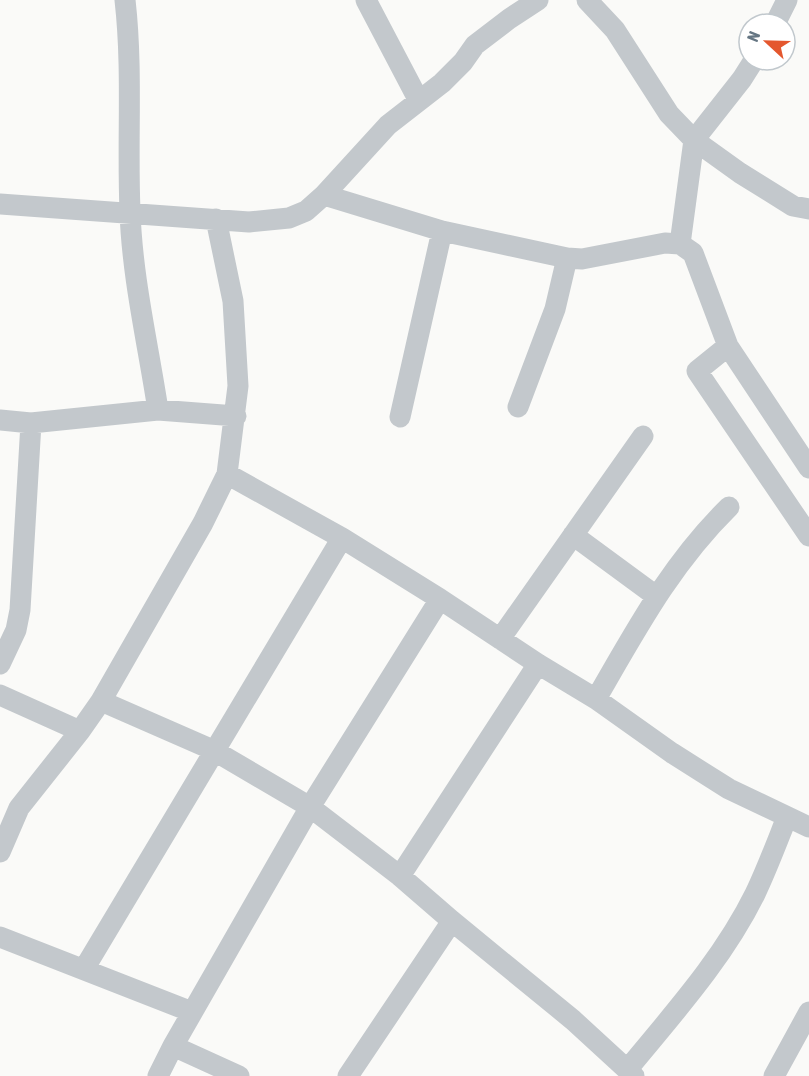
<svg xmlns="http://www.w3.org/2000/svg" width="809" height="1076" viewBox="0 0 809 1076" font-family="'Asap Condensed',sans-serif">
<rect width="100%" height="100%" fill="#fafaf8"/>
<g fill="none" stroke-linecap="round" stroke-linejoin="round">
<path stroke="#c3c8cc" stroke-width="21" d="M 125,0 C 133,70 127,140 130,211 C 132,277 148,344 158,410
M 366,0 L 419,101
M 587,0 L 615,30 L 669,114 L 694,140 L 740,173 L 793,206 L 809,209
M 775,24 L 787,0
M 324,195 L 442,231 L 567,258 L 582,259 L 665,243 L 680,244 L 693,253 L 728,346
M 0,204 L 249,222 L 289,218 L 306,211 L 324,195 L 388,125 L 442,83 L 463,62 L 475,45 L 509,19 L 538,0
M 680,244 L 694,140 L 742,79 L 754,60
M 518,407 L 555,309 L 567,258
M 400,417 L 442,231
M 0,420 L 31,423 L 158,410 L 236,416
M 809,468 L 728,346 L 697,371 L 809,536
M 227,474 L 342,538 L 440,599 L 538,664 L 596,699 L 672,753 L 729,789 L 809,827
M 573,535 L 656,596
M 500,639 L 643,436
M 0,664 L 16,630 L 20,610 L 31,423
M 0,695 L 80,731
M 596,699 C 636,630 671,564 729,507
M 101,701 L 213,750 L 310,807 L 440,599
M 0,852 L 19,808 L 80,731 L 101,701 L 203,523 L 227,474 L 238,386 L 233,301 L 216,219
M 400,876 L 538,664
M 0,937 L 192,1012
M 84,969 L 342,538
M 173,1046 L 310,807 L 400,876 L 452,921 L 573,1020 L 634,1076
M 627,1070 C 673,1014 723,959 755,894 C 767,869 777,842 787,817
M 158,1076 L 173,1046 L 239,1076
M 348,1076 L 452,921
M 774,1076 L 809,1012"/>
</g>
<g transform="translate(767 42) rotate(292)"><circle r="28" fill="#ffffff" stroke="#c1c8cd" stroke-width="1.5"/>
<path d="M0-4.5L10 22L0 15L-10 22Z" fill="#e4572e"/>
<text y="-9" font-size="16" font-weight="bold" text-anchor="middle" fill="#657683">N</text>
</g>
</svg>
